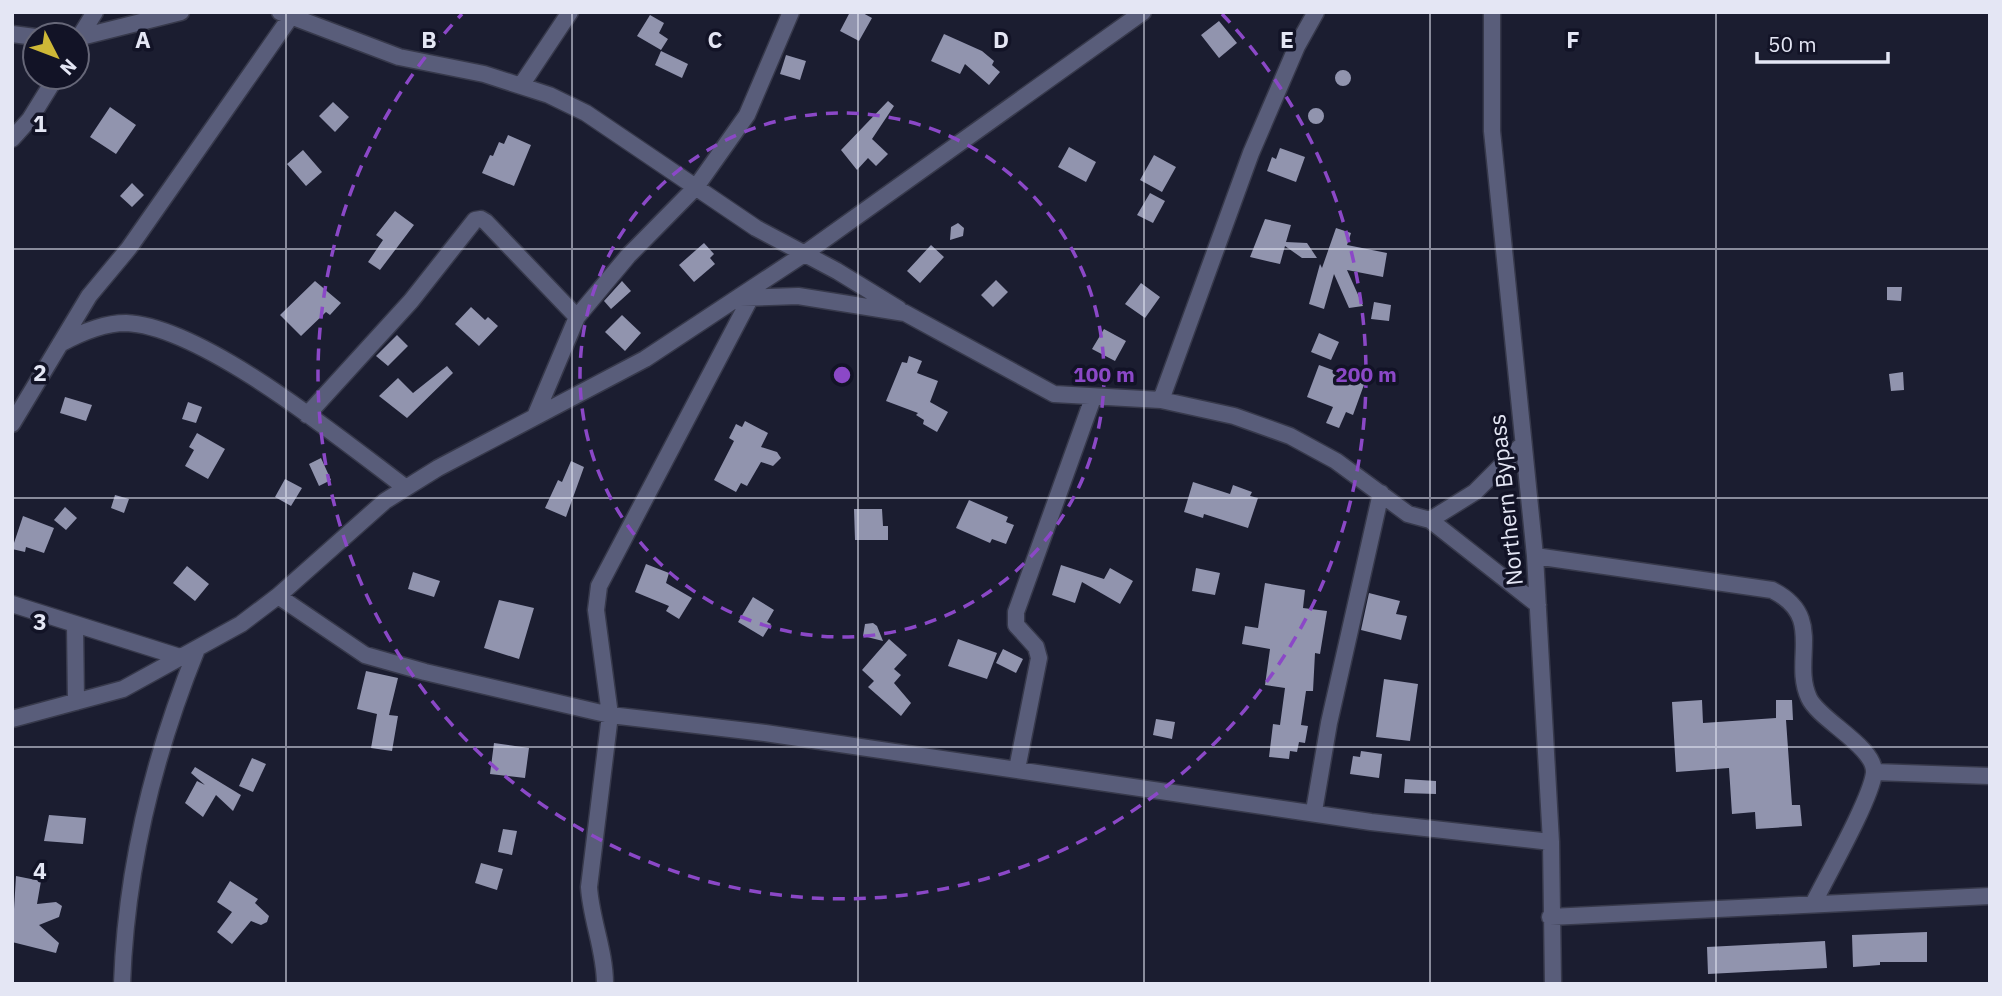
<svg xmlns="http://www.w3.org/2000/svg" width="2002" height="996" viewBox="0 0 2002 996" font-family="'IBM Plex Sans',sans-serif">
<rect width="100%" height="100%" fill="#1b1d30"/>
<path fill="#9194ae" d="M 850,12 L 861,12 L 872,18 L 859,41 L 840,31 Z
M 650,15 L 664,23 L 659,33 L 668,39 L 661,50 L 637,36 Z
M 1219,21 L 1237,43 L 1219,58 L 1201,35 Z
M 944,34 L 982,51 L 994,61 L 992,65 L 1000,72 L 989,85 L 965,64 L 960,74 L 931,61 Z
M 661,51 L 688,64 L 682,78 L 655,65 Z
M 786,55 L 806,61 L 800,80 L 780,74 Z
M1335 78a8 8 0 1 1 16 0a8 8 0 1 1-16 0Z
M 888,101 L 894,106 L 872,139 L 888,154 L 876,166 L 868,158 L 857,170 L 841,150 Z
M 333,102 L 349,117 L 335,132 L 319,116 Z
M 110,107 L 136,125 L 116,154 L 90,137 Z
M1308 116a8 8 0 1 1 16 0a8 8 0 1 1-16 0Z
M 508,135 L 531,145 L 514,186 L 482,173 L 490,155 L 493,156 L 499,142 L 504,144 Z
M 1069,147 L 1096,162 L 1086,182 L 1058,167 Z
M 1280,148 L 1305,157 L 1296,182 L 1267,171 L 1272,157 L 1276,159 Z
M 303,150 L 322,172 L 306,186 L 287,164 Z
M 1154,155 L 1176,167 L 1162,192 L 1140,180 Z
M 132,183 L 144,195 L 132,207 L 120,196 Z
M 1150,193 L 1165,201 L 1153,223 L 1137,215 Z
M 395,211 L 414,225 L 380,270 L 368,262 L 383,240 L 376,235 Z
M 1265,219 L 1291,225 L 1286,242 L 1307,243 L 1317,258 L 1302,258 L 1285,246 L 1280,264 L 1250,257 Z
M 958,223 L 964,228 L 963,236 L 950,240 L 951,227 Z
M 1336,228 L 1351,233 L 1347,245 L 1387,253 L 1383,277 L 1347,270 L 1363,306 L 1349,308 L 1334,274 L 1324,309 L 1309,304 L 1320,264 L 1322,268 Z
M 704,243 L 714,254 L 710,258 L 715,264 L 694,282 L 679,265 Z
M 931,245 L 944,257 L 920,283 L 907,271 Z
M 996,280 L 1008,292 L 993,307 L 981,295 Z
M 315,281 L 341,303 L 330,315 L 326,312 L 301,336 L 280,315 Z
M 622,281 L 631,291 L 611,309 L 604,301 Z
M 1141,283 L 1160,297 L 1145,318 L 1125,304 Z
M 1887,287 L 1902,287 L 1901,301 L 1887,300 Z
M 1374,302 L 1391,305 L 1389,321 L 1371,319 Z
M 471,307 L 485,320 L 488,317 L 498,326 L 479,346 L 455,324 Z
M 622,315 L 641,333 L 625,351 L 605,332 Z
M 1104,329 L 1126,341 L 1115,361 L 1092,349 Z
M 1319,333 L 1339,342 L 1331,360 L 1311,352 Z
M 397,335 L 408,346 L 388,366 L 376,356 Z
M 909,356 L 922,361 L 917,373 L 938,381 L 930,402 L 948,412 L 937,432 L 923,424 L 924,420 L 916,415 L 918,413 L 886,401 L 902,362 L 907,363 Z
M 1319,365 L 1365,382 L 1353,415 L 1346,412 L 1339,428 L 1326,423 L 1333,407 L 1307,397 Z
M 447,366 L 453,373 L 407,418 L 379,396 L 398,378 L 413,393 Z
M 1903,372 L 1904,390 L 1891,391 L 1889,374 Z
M 65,397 L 92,405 L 86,421 L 60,413 Z
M 188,402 L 202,407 L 196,423 L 182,419 Z
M 745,421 L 768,433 L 761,447 L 777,452 L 781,458 L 773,466 L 761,462 L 747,486 L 741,483 L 736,492 L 714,480 L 734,441 L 729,438 L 736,424 L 742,427 Z
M 197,433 L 225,449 L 208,479 L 185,466 L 194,450 L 189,447 Z
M 321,458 L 331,480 L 319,486 L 309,464 Z
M 571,461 L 584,467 L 566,517 L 545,508 L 558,480 L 562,482 Z
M 285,479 L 302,488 L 291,506 L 275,497 Z
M 1193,482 L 1230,494 L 1233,485 L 1252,492 L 1250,496 L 1258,498 L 1248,528 L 1204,514 L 1203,518 L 1184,512 Z
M 115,495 L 129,499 L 124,513 L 111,508 Z
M 969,500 L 1008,517 L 1006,522 L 1014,525 L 1006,544 L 992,539 L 990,543 L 956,528 Z
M 65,507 L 77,518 L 66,530 L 54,520 Z
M 854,509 L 882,509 L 883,526 L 888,526 L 888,540 L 855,540 Z
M 23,516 L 54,528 L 44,553 L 26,547 L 25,552 L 12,549 Z
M 646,564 L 669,573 L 666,583 L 692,598 L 679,619 L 666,611 L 669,606 L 635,592 Z
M 1061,565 L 1104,579 L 1110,568 L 1133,581 L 1120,604 L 1082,582 L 1075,603 L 1052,595 Z
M 187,566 L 209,584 L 195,601 L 173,583 Z
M 1196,568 L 1220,573 L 1215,595 L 1192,591 Z
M 413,572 L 440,581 L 434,597 L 408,589 Z
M 1265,583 L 1305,590 L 1303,608 L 1327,611 L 1320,654 L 1315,653 L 1313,691 L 1306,691 L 1301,725 L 1308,726 L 1305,743 L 1299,742 L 1297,752 L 1290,751 L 1289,759 L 1269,757 L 1273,724 L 1280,725 L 1285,688 L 1265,685 L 1270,649 L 1242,644 L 1245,626 L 1258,628 Z
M 1369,593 L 1400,601 L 1396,614 L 1407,616 L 1401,640 L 1361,630 Z
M 753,597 L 774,610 L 767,622 L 771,624 L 763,637 L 738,622 Z
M 499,600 L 534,608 L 519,659 L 484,648 Z
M 873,623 L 877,626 L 883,641 L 863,636 L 865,624 Z
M 889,639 L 907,655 L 894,669 L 901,675 L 894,683 L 911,703 L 901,716 L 868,687 L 874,681 L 862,670 Z
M 958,639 L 997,653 L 987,679 L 948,666 Z
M 1003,649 L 1023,659 L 1016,673 L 996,663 Z
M 366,671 L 398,678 L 389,715 L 398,716 L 392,751 L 371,748 L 377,714 L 357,709 Z
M 1384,679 L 1418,684 L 1410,741 L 1376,737 Z
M 1702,700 L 1703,723 L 1776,718 L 1776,700 L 1792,700 L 1793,720 L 1786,720 L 1792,805 L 1800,805 L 1802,826 L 1756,829 L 1755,812 L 1732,814 L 1729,768 L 1676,772 L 1672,702 Z
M 1156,719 L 1175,722 L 1172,739 L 1153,735 Z
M 494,743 L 529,748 L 525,778 L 490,774 Z
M 1361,751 L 1382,754 L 1379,778 L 1350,774 L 1353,756 L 1360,757 Z
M 252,758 L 266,764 L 253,792 L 239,786 Z
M 195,767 L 241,795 L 233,811 L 216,795 L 203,817 L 185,803 L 197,781 L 205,785 L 191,773 Z
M 1405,779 L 1436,781 L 1436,794 L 1404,793 Z
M 49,815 L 86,818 L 83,844 L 44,841 Z
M 503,829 L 517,831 L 512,855 L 498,852 Z
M 481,863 L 503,869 L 497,890 L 475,883 Z
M 16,876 L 41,881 L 37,904 L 56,902 L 62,906 L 59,917 L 39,925 L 59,943 L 56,953 L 12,942 Z
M 230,881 L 258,899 L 255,903 L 269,916 L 267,922 L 261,925 L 251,921 L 232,944 L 217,932 L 232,912 L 217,902 Z
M 1927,932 L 1927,962 L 1880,962 L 1880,965 L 1853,967 L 1852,935 Z
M 1825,941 L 1827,968 L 1708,974 L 1707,947 Z"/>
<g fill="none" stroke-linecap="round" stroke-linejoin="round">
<g stroke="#37394b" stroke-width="19">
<path id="minor" d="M 280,12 L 399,57 L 484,74 L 549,95 L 586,113 L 756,228 L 837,271 L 899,309
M 1492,12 L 1492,131 L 1535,556 L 1551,842 L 1553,984
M 12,34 L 35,37
M 77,38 L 181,12
M 77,41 L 95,12
M 522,84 L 570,12
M 12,139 L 30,119 L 56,77
M 740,298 L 798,296 L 905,313 L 1054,394 L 1161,400 L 1234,416 L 1290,436 L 1336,461 L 1408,514 L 1430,520 L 1475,492 L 1522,445
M 60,344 C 80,333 103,323 126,323 C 203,326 342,440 406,488
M 1161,400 L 1251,153 L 1297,46 L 1316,12
M 536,414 L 577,317 L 628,256 L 696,187 L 747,115 L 791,12
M 307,415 L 411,301 L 475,220 L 481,219 L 486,222 L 577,317
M 12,424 L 89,296 L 129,248 L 294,12
M 1430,520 L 1538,605
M 1535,556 L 1772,590 C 1826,617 1791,659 1809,698 C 1819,720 1876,747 1874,773 C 1871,799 1827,876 1813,904
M 278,596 L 365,655 L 425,672 L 610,715 L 765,733 L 1371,822 L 1551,842
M 12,604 L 183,658
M 75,625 L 76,702
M 12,719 L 123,689 L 241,624 L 278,596 L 385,501 L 438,468 L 645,359 L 804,254 L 1143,12
M 1017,769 L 1039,658 L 1036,647 L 1016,625 L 1016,612 L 1093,398
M 1874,772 L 1990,776
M 1314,811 L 1329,723 L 1381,493
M 1550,917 L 1990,896
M 122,984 C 126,869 154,755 197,649
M 605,984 C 605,950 591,920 589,887 L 610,715 L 596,610 L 599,586 L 751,297"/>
</g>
<use href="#minor" stroke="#595d7a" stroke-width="16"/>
</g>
<path fill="none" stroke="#e4e6f4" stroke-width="2" stroke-opacity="0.55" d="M 286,12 L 286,984M 572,12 L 572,984M 858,12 L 858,984M 1144,12 L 1144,984M 1430,12 L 1430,984M 1716,12 L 1716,984M 12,249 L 1990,249M 12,498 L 1990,498M 12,747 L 1990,747"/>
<g fill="none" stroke="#8b48c7" stroke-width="3.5" stroke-dasharray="12 9">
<circle cx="842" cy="375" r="262"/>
<path d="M1222 14A524 524 0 1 1 462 14"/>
</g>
<g text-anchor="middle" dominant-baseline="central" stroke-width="7" stroke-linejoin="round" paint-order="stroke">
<g font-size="23" fill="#e4e6f4" stroke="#121326">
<text transform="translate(1505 500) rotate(-96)">Northern Bypass</text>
</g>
</g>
<g font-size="23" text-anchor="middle" font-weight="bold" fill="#e4e6f4" stroke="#121326" stroke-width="7" stroke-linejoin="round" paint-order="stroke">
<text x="143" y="48">A</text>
<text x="429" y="48">B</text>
<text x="715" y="48">C</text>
<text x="1001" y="48">D</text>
<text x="1287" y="48">E</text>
<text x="1573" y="48">F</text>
<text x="40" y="132">1</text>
<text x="40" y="381">2</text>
<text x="40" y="630">3</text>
<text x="40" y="879">4</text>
</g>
<circle cx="842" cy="375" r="10" fill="#8b48c7" stroke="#121326" stroke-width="3.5"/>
<g font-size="21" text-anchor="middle" font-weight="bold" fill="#8b48c7" stroke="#121326" stroke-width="7" stroke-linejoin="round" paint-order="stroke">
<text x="1104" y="382">100 m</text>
<text x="1366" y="382">200 m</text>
</g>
<rect width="2002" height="996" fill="none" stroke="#e4e6f4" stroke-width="28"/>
<g transform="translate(56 56) rotate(132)"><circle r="33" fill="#121326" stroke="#666778" stroke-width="2"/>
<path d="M0-5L12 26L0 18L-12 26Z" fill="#ceb837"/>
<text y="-10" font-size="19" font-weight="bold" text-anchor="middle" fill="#e4e6f4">N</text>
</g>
<path d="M1757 52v10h131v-10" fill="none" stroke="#e4e6f4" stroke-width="3.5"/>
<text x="1768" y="52" font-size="21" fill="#e4e6f4" stroke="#121326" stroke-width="5" paint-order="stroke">50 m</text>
</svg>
